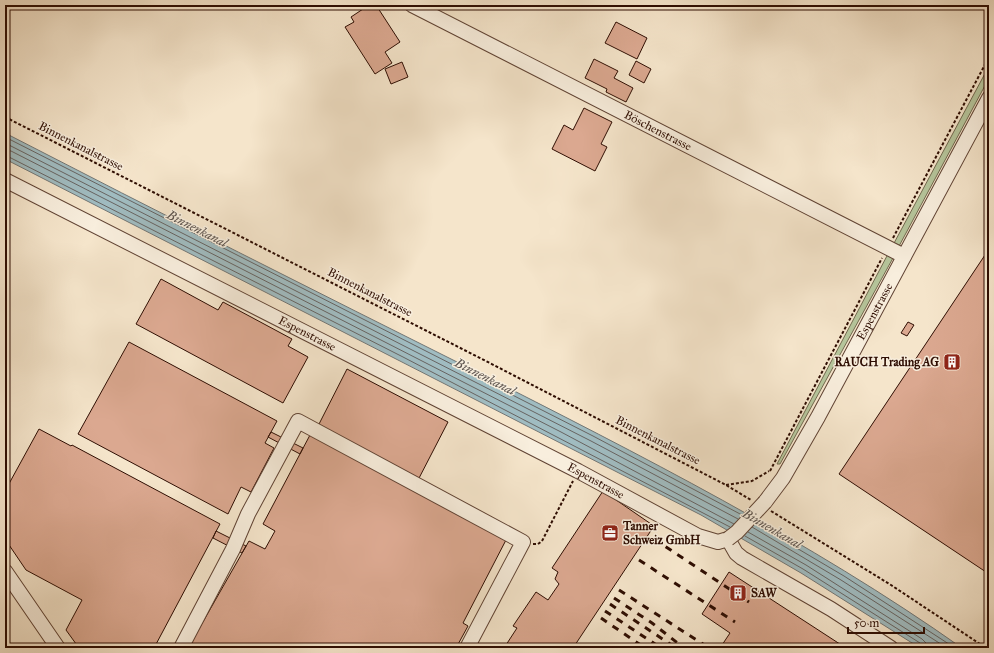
<svg xmlns="http://www.w3.org/2000/svg" width="994" height="653" viewBox="0 0 994 653" font-family="'IM FELL Great Primer',serif">
<rect width="100%" height="100%" fill="#f5e5cb"/>
<filter id="stains"><feTurbulence type="fractalNoise" baseFrequency=".005" numOctaves="4"/><feColorMatrix values="0 0 0 0 .2 0 0 0 0 .09 0 0 0 0 .02 0 0 0 .5 -.17"/></filter>
<radialGradient id="worn" r=".72"><stop offset=".6" stop-color="#630" stop-opacity="0"/><stop offset="1" stop-color="#630" stop-opacity=".3"/></radialGradient>
<path fill="#b6c69c" stroke="#726a4f" d="M 989,66 L 989,78 L 898,248 L 893,245 Z
M 888,254 L 893,258 L 780,464 L 777,464 Z"/>
<path fill="#a0bcc1" stroke="#727675" d="M 5,133 C 160,213 317,292 473,370 C 640,455 809,540 962,648 L 920,648 L 801,573 L 701,515 L 5,159 Z"/>
<g fill="none" stroke-linecap="round" stroke-linejoin="round">
<path stroke="#676462" stroke-width="1" d="M 5,137 L 593,436 L 742,515
M 5,143 L 591,441 L 738,519
M 5,150 L 11,151 L 561,432 L 734,524
M 5,155 L 403,357 L 730,527
M 756,524 L 844,576 L 955,648
M 752,527 L 841,580 L 947,648
M 748,532 L 806,565 L 922,639 L 926,643 L 927,648
M 745,536 L 803,569 L 920,643 L 922,648"/>
</g>
<path fill="#dba890" stroke="#2e0d02" d="M 369,5 L 376,5 L 400,42 L 385,52 L 392,63 L 375,74 L 345,27 L 354,22 L 351,17 Z
M 616,22 L 647,38 L 637,59 L 605,43 Z
M 594,59 L 618,71 L 614,78 L 633,88 L 626,102 L 606,92 L 607,89 L 585,78 Z
M 636,61 L 651,69 L 644,83 L 629,75 Z
M 402,62 L 408,77 L 391,84 L 385,69 Z
M 584,108 L 612,122 L 601,144 L 607,147 L 595,171 L 552,149 L 564,125 L 573,130 Z
M 989,249 L 989,574 L 839,474 Z
M 161,279 L 218,310 L 223,302 L 292,339 L 288,346 L 308,357 L 283,403 L 136,324 Z
M 908,322 L 914,325 L 907,336 L 901,333 Z
M 129,342 L 277,421 L 265,443 L 274,448 L 251,492 L 241,487 L 228,514 L 78,434 Z
M 347,369 L 448,422 L 417,482 L 317,428 Z
M 39,429 L 71,446 L 72,445 L 220,524 L 154,648 L 79,648 L 66,630 L 82,600 L 26,570 L 5,539 L 5,491 Z
M 271,432 L 303,448 L 300,454 L 268,437 Z
M 310,435 L 506,540 L 463,623 L 468,626 L 456,648 L 188,648 L 249,541 L 265,549 L 275,531 L 263,524 Z
M 603,491 L 654,526 L 573,648 L 504,648 L 517,628 L 513,626 L 536,592 L 548,600 L 559,584 L 555,579 L 558,572 L 552,568 Z
M 216,531 L 246,546 L 242,553 L 213,538 Z
M 729,572 L 846,648 L 720,648 L 730,633 L 702,614 Z"/>
<g fill="none" stroke-linecap="round" stroke-linejoin="round">
<g stroke="#604334" stroke-width="16">
<g id="minor">
<path id="s1" d="M 412,5 L 904,256"/>
<path id="s2" d="M 5,180 L 578,471 L 698,536 L 718,542 L 728,539 L 736,553 L 742,558 L 831,609 L 891,648"/>
<path id="s3" d="M 765,502 L 783,478 L 818,417 L 989,98"/>
<path d="M 5,571 L 58,648"/>
<path d="M 181,648 L 233,549 L 248,514 L 298,421 L 523,542 L 467,648"/>
</g>
</g>
<path stroke="#2e0d02" stroke-width="2" stroke-dasharray="3 2" stroke-linecap="butt" d="M 5,117 L 482,359 L 726,485 L 751,500
M 893,238 L 989,57
M 770,471 L 882,258
M 726,485 L 752,481 L 769,471
M 771,511 L 891,585 L 986,648
M 533,544 L 538,544 L 542,541 L 573,481"/>
<use href="#minor" stroke="#f8eedd" stroke-width="14"/>
<path stroke="#2e0d02" stroke-width="3" stroke-dasharray="7 7" stroke-linecap="butt" d="M 654,539 L 749,602
M 639,560 L 735,622
M 619,590 L 709,648
M 614,598 L 652,623 L 684,648
M 610,604 L 676,648
M 605,611 L 661,648
M 601,618 L 645,648"/>
<g stroke="#604334" stroke-width="16" stroke-linecap="butt">
<path id="minor-bridge" d="M 728,539 L 737,532 L 765,502"/>
</g>
<use href="#minor-bridge" stroke="#f8eedd" stroke-width="14"/>
</g>
<defs>
<g id="building-square" transform="scale(0.9)"><rect x="-9" y="-9" width="18" height="18" rx="4" fill="#8f2418" stroke="#f8eedd"/><path d="M-4-6H4V6H1V3H-1V6H-4ZM-2.5-4.3h1.7v1.8h-1.7ZM.8-4.3h1.7v1.8H.8ZM-2.5-1h1.7V.8h-1.7ZM.8-1h1.7V.8H.8Z" fill="#fff"/></g>
<g id="office-square" transform="scale(0.9)"><rect x="-9" y="-9" width="18" height="18" rx="4" fill="#8f2418" stroke="#f8eedd"/><path d="M-6-3h4V-5.5h4V-3h4V5H-6ZM-1-4.5V-3h2v-1.5ZM-6 0V1H6V0Z" fill="#fff"/></g>
</defs>
<g fill-rule="evenodd">
<use href="#building-square" x="952" y="362"/>
<use href="#office-square" x="610" y="533"/>
<use href="#building-square" x="738" y="593"/>
</g>
<g text-anchor="middle" dominant-baseline="central" stroke-width="3" stroke-linejoin="round" paint-order="stroke">
<g font-size="12" fill="#2e0d02" stroke="#f8eedd">
<text stroke="none"><textPath href="#s1" startOffset="276">Böschenstrasse</textPath></text>
<text transform="translate(81 146) rotate(27)">Binnenkanalstrasse</text>
<text transform="translate(370 292) rotate(27)">Binnenkanalstrasse</text>
<text stroke="none"><textPath href="#s3" startOffset="220">Espenstrasse</textPath></text>
<text stroke="none"><textPath href="#s2" startOffset="339">Espenstrasse</textPath></text>
<text transform="translate(658 440) rotate(27)">Binnenkanalstrasse</text>
<text stroke="none"><textPath href="#s2" startOffset="663">Espenstrasse</textPath></text>
</g>
<g font-size="12" font-weight="bold" fill="#2e0d02" stroke="#f8eedd" text-anchor="start">
<text x="939" y="362" text-anchor="end">RAUCH Trading AG</text>
<text x="623" y="526">Tanner<tspan x="623" dy="14">Schweiz GmbH</tspan></text>
<text x="751" y="593">SAW</text>
</g>
<g font-size="13" font-style="italic" fill="#5c534e" stroke="#f8eedd">
<text transform="translate(197 229) rotate(27)">Binnenkanal</text>
<text transform="translate(485 377) rotate(27)">Binnenkanal</text>
<text transform="translate(772 529) rotate(30)">Binnenkanal</text>
</g>
</g>
<rect width="994" height="653" fill="none" stroke="#f5e5cb" stroke-width="20"/>
<rect x="6" y="6" width="982" height="641" fill="none" stroke="#2e0d02" stroke-width="2"/>
<rect x="10" y="10" width="974" height="633" fill="none" stroke="#2e0d02"/>
<path d="M848 627v6h76v-6" fill="none" stroke="#2e0d02" stroke-width="2"/>
<text x="854" y="627" font-size="12" fill="#2e0d02" stroke="#f8eedd" stroke-width="3" paint-order="stroke">50 m</text>
<rect width="100%" height="100%" filter="url(#stains)"/>
<rect width="100%" height="100%" fill="url(#worn)"/>
</svg>
